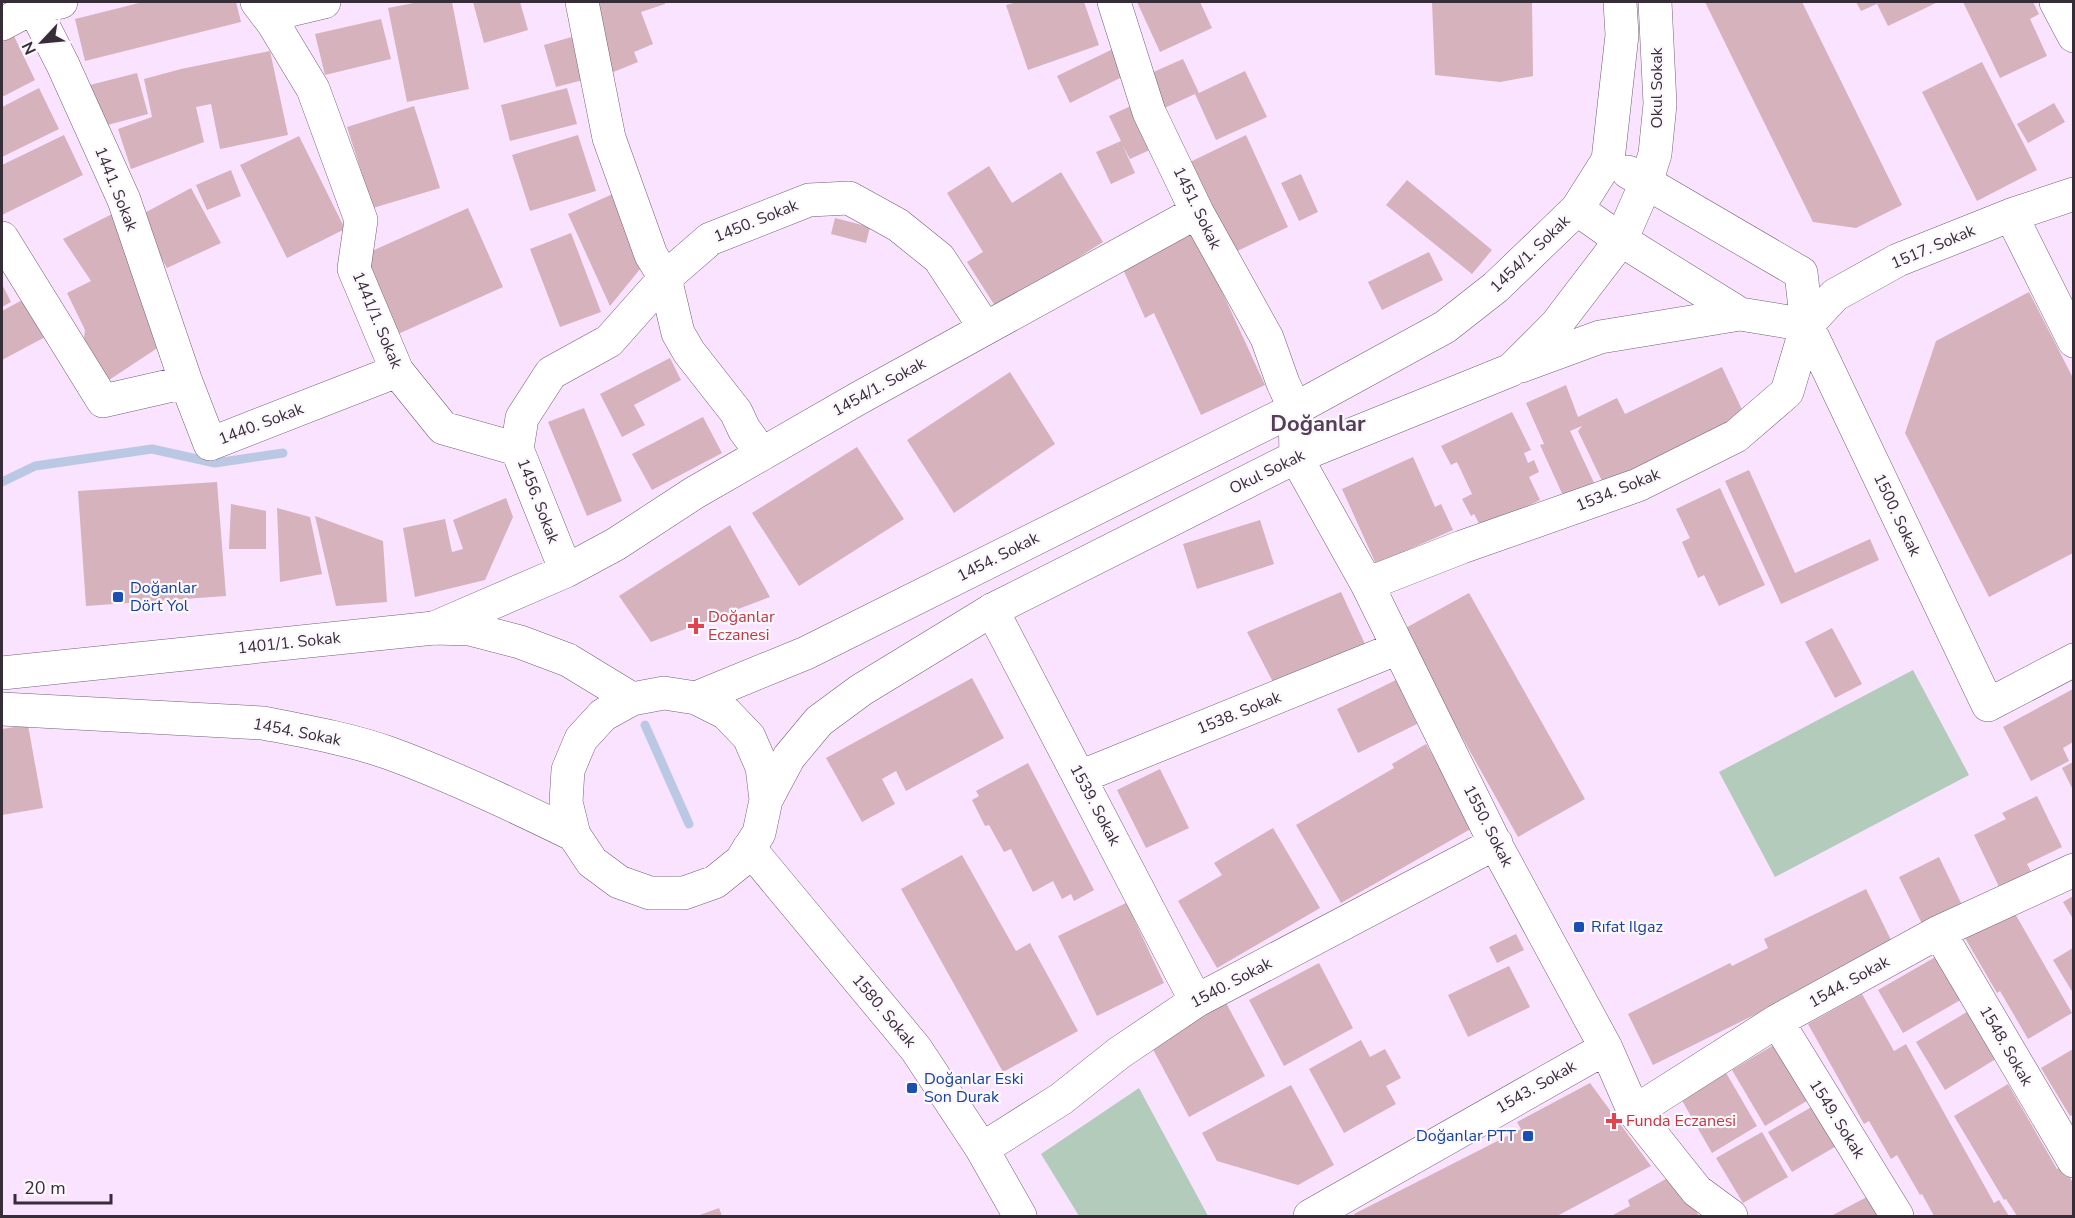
<svg xmlns="http://www.w3.org/2000/svg" width="2075" height="1218" viewBox="0 0 2075 1218" font-family="'Nunito Sans',sans-serif">
<rect width="100%" height="100%" fill="#fae3fe"/>
<path fill="#b2cbba" d="M 1913,670 L 1969,775 L 1775,877 L 1719,772 Z
M 1139,1088 L 1208,1216 L 1079,1216 L 1041,1154 Z"/>
<g fill="none" stroke-linecap="round" stroke-linejoin="round">
<path stroke="#bac8e4" stroke-width="9" d="M 2,482 L 35,466 L 152,449 L 215,463 L 283,453
M 645,725 L 689,824"/>
</g>
<path fill="#d6b2bd" d="M 143,2 L 236,2 L 241,22 L 85,61 L 75,19 Z
M 419,2 L 452,2 L 469,89 L 407,102 L 388,8 Z
M 473,2 L 520,2 L 528,30 L 484,43 Z
M 590,2 L 665,2 L 665,4 L 641,12 L 653,44 L 634,52 L 638,62 L 611,73 Z
M 1017,2 L 1084,2 L 1099,45 L 1028,70 L 1006,5 Z
M 1137,2 L 1200,2 L 1212,28 L 1160,52 Z
M 1432,2 L 1532,2 L 1533,76 L 1500,82 L 1435,75 Z
M 1705,2 L 1802,2 L 1902,205 L 1856,228 L 1813,222 Z
M 1856,2 L 1881,2 L 1861,11 Z
M 1883,2 L 1938,2 L 1888,26 L 1877,4 Z
M 1963,2 L 2033,2 L 2039,14 L 2030,19 L 2047,56 L 2000,78 Z
M 381,19 L 391,59 L 325,75 L 315,34 Z
M 14,36 L 35,80 L 2,97 L 2,42 Z
M 575,36 L 587,79 L 556,87 L 544,45 Z
M 1113,49 L 1126,75 L 1070,103 L 1057,76 Z
M 270,51 L 288,135 L 220,149 L 211,104 L 196,107 L 204,142 L 131,169 L 118,129 L 152,117 L 144,79 L 181,69 Z
M 1183,59 L 1199,93 L 1245,71 L 1267,117 L 1216,140 L 1195,94 L 1158,111 L 1142,77 Z
M 1982,62 L 2037,170 L 1977,201 L 1922,92 Z
M 137,73 L 148,114 L 97,128 L 86,86 Z
M 39,88 L 59,129 L 2,157 L 2,107 Z
M 567,88 L 577,124 L 510,141 L 501,105 Z
M 2054,103 L 2065,122 L 2028,143 L 2017,124 Z
M 1133,105 L 1154,148 L 1130,159 L 1123,146 L 1135,173 L 1111,184 L 1096,152 L 1121,141 L 1109,116 Z
M 414,106 L 440,188 L 373,208 L 347,127 Z
M 64,135 L 83,175 L 2,215 L 2,165 Z
M 578,135 L 596,191 L 530,211 L 512,155 Z
M 1246,135 L 1288,227 L 1233,253 L 1190,162 Z
M 299,136 L 345,229 L 287,258 L 240,165 Z
M 989,166 L 1012,203 L 1061,172 L 1103,242 L 997,309 L 967,262 L 983,252 L 947,193 Z
M 231,170 L 241,196 L 207,210 L 196,185 Z
M 1301,174 L 1318,212 L 1299,221 L 1281,183 Z
M 1407,180 L 1492,250 L 1472,274 L 1386,205 Z
M 191,188 L 221,243 L 167,268 L 137,217 Z
M 615,193 L 645,263 L 610,306 L 568,214 Z
M 468,208 L 503,287 L 398,334 L 363,255 Z
M 114,213 L 165,343 L 106,382 L 83,345 L 85,330 L 67,293 L 91,281 L 63,239 Z
M 835,218 L 870,227 L 866,243 L 831,234 Z
M 571,233 L 601,312 L 560,327 L 530,249 Z
M 1195,233 L 1265,385 L 1201,415 L 1154,313 L 1145,318 L 1122,267 Z
M 1429,252 L 1443,280 L 1382,310 L 1368,282 Z
M 2,284 L 11,302 L 2,307 Z
M 2029,292 L 2073,378 L 2073,553 L 1989,597 L 1905,433 L 1936,341 Z
M 26,298 L 47,336 L 2,360 L 2,311 Z
M 670,358 L 681,380 L 634,405 L 645,425 L 622,437 L 600,394 Z
M 1722,367 L 1745,416 L 1603,483 L 1578,431 L 1582,426 L 1570,431 L 1596,487 L 1565,500 L 1540,445 L 1544,444 L 1526,403 L 1566,385 L 1578,417 L 1617,398 L 1625,414 Z
M 1010,372 L 1055,444 L 954,513 L 907,440 Z
M 584,408 L 622,501 L 587,516 L 548,422 Z
M 1512,412 L 1531,450 L 1524,453 L 1528,463 L 1534,460 L 1539,472 L 1529,477 L 1540,500 L 1482,529 L 1474,514 L 1471,516 L 1462,499 L 1472,494 L 1457,462 L 1451,465 L 1441,446 Z
M 703,417 L 722,453 L 652,490 L 632,454 Z
M 857,447 L 904,519 L 799,586 L 752,513 Z
M 1413,457 L 1435,507 L 1441,504 L 1453,530 L 1376,564 L 1342,489 Z
M 1749,470 L 1795,573 L 1870,539 L 1879,560 L 1781,604 L 1725,481 Z
M 217,482 L 226,596 L 86,606 L 78,491 Z
M 1720,488 L 1765,585 L 1719,606 L 1704,575 L 1698,578 L 1682,542 L 1690,538 L 1676,509 Z
M 506,498 L 513,517 L 485,580 L 415,597 L 403,528 L 445,519 L 452,552 L 463,549 L 453,520 Z
M 231,504 L 266,511 L 266,549 L 229,549 Z
M 277,508 L 310,517 L 322,574 L 280,582 Z
M 315,516 L 383,541 L 387,602 L 336,606 Z
M 1260,520 L 1274,564 L 1197,589 L 1183,544 Z
M 730,525 L 770,597 L 651,642 L 619,596 Z
M 1341,592 L 1365,644 L 1275,686 L 1247,632 Z
M 1469,593 L 1585,799 L 1518,837 L 1402,630 Z
M 1832,628 L 1862,684 L 1835,698 L 1805,642 Z
M 972,678 L 1004,738 L 906,791 L 896,771 L 882,779 L 895,804 L 862,822 L 826,758 Z
M 1396,680 L 1417,724 L 1358,753 L 1337,709 Z
M 2073,689 L 2073,742 L 2063,748 L 2069,761 L 2031,781 L 2003,727 Z
M 28,725 L 43,808 L 2,815 L 2,729 Z
M 1426,744 L 1474,827 L 1341,903 L 1296,825 L 1394,768 L 1392,764 Z
M 2073,762 L 2073,790 L 2062,768 Z
M 1028,763 L 1094,890 L 1074,901 L 1071,894 L 1062,899 L 1053,881 L 1033,892 L 1011,849 L 1004,852 L 989,825 L 985,826 L 972,800 L 979,796 L 976,791 Z
M 1160,769 L 1189,828 L 1146,848 L 1117,790 Z
M 2037,796 L 2062,847 L 2027,864 L 2034,877 L 2002,893 L 1974,835 L 2006,819 L 2002,813 Z
M 1273,828 L 1320,908 L 1217,968 L 1178,901 L 1222,875 L 1214,863 Z
M 962,855 L 1016,951 L 1030,943 L 1078,1031 L 1003,1072 L 901,889 Z
M 1939,857 L 1963,907 L 1923,926 L 1899,877 Z
M 1866,889 L 1894,946 L 1653,1065 L 1628,1014 L 1730,963 L 1732,966 L 1768,948 L 1764,939 Z
M 2073,896 L 2073,919 L 2063,902 Z
M 1130,901 L 1137,915 L 1133,917 L 1164,983 L 1097,1016 L 1058,936 Z
M 2013,910 L 2072,1013 L 2028,1039 L 2000,991 L 1997,993 L 1965,938 Z
M 1516,934 L 1524,950 L 1497,963 L 1489,947 Z
M 2073,948 L 2073,993 L 2053,960 Z
M 1939,955 L 1964,998 L 1903,1033 L 1878,990 Z
M 1319,963 L 1353,1028 L 1284,1066 L 1249,1000 Z
M 1509,966 L 1530,1007 L 1468,1037 L 1448,995 Z
M 1862,994 L 1894,1051 L 1906,1044 L 1994,1203 L 1999,1200 L 2009,1216 L 1934,1216 L 1922,1194 L 1920,1195 L 1897,1155 L 1891,1159 L 1869,1121 L 1864,1124 L 1808,1024 Z
M 1224,999 L 1265,1076 L 1189,1117 L 1148,1040 Z
M 1972,1009 L 1999,1057 L 1945,1090 L 1916,1042 Z
M 1361,1040 L 1370,1057 L 1385,1049 L 1401,1078 L 1386,1086 L 1396,1104 L 1344,1133 L 1309,1069 Z
M 1777,1043 L 1810,1099 L 1765,1126 L 1732,1070 Z
M 2073,1049 L 2073,1115 L 2070,1116 L 2041,1068 Z
M 1725,1071 L 1757,1126 L 1712,1153 L 1680,1097 Z
M 1590,1083 L 1651,1166 L 1557,1216 L 1355,1216 L 1354,1214 L 1521,1129 L 1517,1122 Z
M 2008,1084 L 2057,1169 L 2063,1166 L 2073,1183 L 2073,1216 L 2017,1216 L 2006,1199 L 2004,1200 L 1954,1116 Z
M 1291,1085 L 1334,1165 L 1298,1185 L 1217,1161 L 1202,1133 Z
M 1822,1101 L 1845,1141 L 1792,1172 L 1768,1132 Z
M 1762,1132 L 1788,1177 L 1743,1203 L 1716,1158 Z
M 1675,1174 L 1699,1216 L 1611,1216 L 1630,1206 L 1628,1200 Z
M 1878,1191 L 1891,1216 L 1831,1216 Z
M 719,1208 L 722,1216 L 697,1216 Z"/>
<g fill="none" stroke-linecap="round" stroke-linejoin="round">
<g stroke="#735f77" stroke-width="34">
<path id="minor" d="M 31,2 L 63,65 L 124,200 L 186,382
M 257,2 L 273,23 L 313,89 L 361,220 L 354,269 L 397,371 L 443,428 L 517,449
M 274,2 L 286,11 L 324,2
M 582,2 L 609,138 L 651,255 L 665,278 L 678,333 L 689,352 L 736,412 L 744,429 L 762,454
M 1114,2 L 1149,112 L 1197,212 L 1267,338 L 1283,383 L 1295,409 L 1296,457 L 1367,584 L 1497,847 L 1606,1048 L 1634,1112 L 1697,1191 L 1731,1216
M 2056,2 L 2074,36
M 2,24 L 34,7 L 61,2
M 2011,215 L 2074,341
M 2,238 L 103,401 L 186,382 L 210,444 L 397,371
M 1807,325 L 1988,705 L 2074,660
M 566,571 L 517,449 L 522,418 L 551,373 L 609,341 L 665,278 L 710,239 L 809,200 L 849,198 L 898,225 L 939,258 L 985,328
M 1367,584 L 1462,547 L 1638,485 L 1736,436 L 1787,392 L 1807,325 L 1835,295 L 1898,260 L 2011,215 L 2074,194
M 992,610 L 1196,1001
M 434,628 L 566,571 L 616,544 L 694,493 L 859,398 L 1197,212
M 1080,777 L 1398,648
M 749,848 L 916,1049 L 982,1149 L 1020,1216
M 1939,932 L 2074,1161
M 1777,1021 L 1897,1216
M 1634,1112 L 1777,1021 L 1939,932 L 2074,870
M 982,1149 L 1061,1099 L 1119,1053 L 1196,1001 L 1496,843
M 1310,1216 L 1606,1048"/>
</g>
<g stroke="#735f77" stroke-width="34">
<path id="major" d="M 1577,209 L 1621,240 L 1740,314
M 1521,366 L 1600,337 L 1740,314 L 1807,325 L 1801,273 L 1628,172
M 2,673 L 434,628 L 470,629 L 520,642 L 568,660 L 632,699
M 696,698 L 806,653 L 1295,409 L 1445,327 L 1496,287 L 1577,209 L 1608,160 L 1622,35 L 1620,2
M 2,709 L 263,723 C 304,731 349,739 389,753 C 452,776 513,805 574,835
M 766,800 L 762,767 L 749,737 L 726,713 L 696,698 L 664,693 L 632,699 L 603,715 L 581,739 L 568,770 L 566,802 L 574,835 L 592,862 L 619,882 L 650,893 L 684,893 L 715,882 L 741,861 L 759,833 L 766,800 L 789,757 L 819,721 L 861,690 L 992,610 L 1296,457 L 1511,370 L 1556,325 L 1621,240 L 1646,183 L 1655,154 L 1660,104 L 1655,2"/>
</g>
<use href="#minor" stroke="#fff" stroke-width="33"/>
<use href="#major" stroke="#fff" stroke-width="33"/>
</g>
<g fill="#1a4fb4" stroke="#fcf7fd" stroke-width="2">
<rect x="112" y="591" width="12" height="12" rx="3"/>
<rect x="1573" y="921" width="12" height="12" rx="3"/>
<rect x="906" y="1082" width="12" height="12" rx="3"/>
<rect x="1522" y="1130" width="12" height="12" rx="3"/>
</g>
<g fill="#e0444e" stroke="#fcf7fd" stroke-width="2">
<path d="M693 617h6v6h6v6h-6v6h-6v-6h-6v-6h6z"/>
<path d="M1611 1112h6v6h6v6h-6v6h-6v-6h-6v-6h6z"/>
</g>
<g text-anchor="middle" dominant-baseline="central" stroke-width="4.5" stroke-linejoin="round" paint-order="stroke">
<g font-size="16" fill="#362d38" stroke="#fcf7fd">
<text transform="translate(1657 88) rotate(-90)">Okul Sokak</text>
<text transform="translate(116 189) rotate(68)">1441. Sokak</text>
<text transform="translate(1197 208) rotate(64)">1451. Sokak</text>
<text transform="translate(756 221) rotate(-22)">1450. Sokak</text>
<text transform="translate(1933 247) rotate(-23)">1517. Sokak</text>
<text transform="translate(1530 254) rotate(-44)">1454/1. Sokak</text>
<text transform="translate(377 320) rotate(67)">1441/1. Sokak</text>
<text transform="translate(879 387) rotate(-29)">1454/1. Sokak</text>
<text transform="translate(261 424) rotate(-21)">1440. Sokak</text>
<text transform="translate(1267 472) rotate(-26)">Okul Sokak</text>
<text transform="translate(1618 490) rotate(-22)">1534. Sokak</text>
<text transform="translate(538 501) rotate(69)">1456. Sokak</text>
<text transform="translate(1897 515) rotate(65)">1500. Sokak</text>
<text transform="translate(998 557) rotate(-27)">1454. Sokak</text>
<text transform="translate(289 643) rotate(-6)">1401/1. Sokak</text>
<text transform="translate(1239 713) rotate(-22)">1538. Sokak</text>
<text transform="translate(297 732) rotate(11)">1454. Sokak</text>
<text transform="translate(1095 805) rotate(62)">1539. Sokak</text>
<text transform="translate(1488 826) rotate(63)">1550. Sokak</text>
<text transform="translate(1849 982) rotate(-29)">1544. Sokak</text>
<text transform="translate(1231 983) rotate(-28)">1540. Sokak</text>
<text transform="translate(884 1011) rotate(50)">1580. Sokak</text>
<text transform="translate(2006 1046) rotate(60)">1548. Sokak</text>
<text transform="translate(1536 1087) rotate(-30)">1543. Sokak</text>
<text transform="translate(1837 1119) rotate(58)">1549. Sokak</text>
</g>
<g font-size="16" fill="#164399" stroke="#fcf7fd" text-anchor="start">
<text x="130" y="588">Doğanlar<tspan x="130" dy="18">Dört Yol</tspan></text>
<text x="1591" y="927">Rıfat Ilgaz</text>
<text x="924" y="1079">Doğanlar Eski<tspan x="924" dy="18">Son Durak</tspan></text>
<text x="1516" y="1136" text-anchor="end">Doğanlar PTT</text>
</g>
<g font-size="16" fill="#be3a42" stroke="#fcf7fd" text-anchor="start">
<text x="708" y="617">Doğanlar<tspan x="708" dy="18">Eczanesi</tspan></text>
<text x="1626" y="1121">Funda Eczanesi</text>
</g>
<g font-size="22" font-weight="bold" fill="#534056" stroke="#fcf7fd">
<text x="1318" y="424">Doğanlar</text>
</g>
</g>
<rect width="2075" height="1218" fill="none" stroke="#362d38" stroke-width="6"/>
<g transform="translate(42 42) rotate(244)" stroke="#fcf7fd" stroke-width="4.5" paint-order="stroke">
<path d="M0-4.5L10 22L0 15L-10 22Z" fill="#362d38"/>
<text y="-9" font-size="16" font-weight="bold" text-anchor="middle" fill="#362d38">N</text>
</g>
<path d="M15 1194v9h96v-9" fill="none" stroke="#362d38" stroke-width="3"/>
<text x="24" y="1194" font-size="18" fill="#362d38" stroke="#fcf7fd" stroke-width="4.5" paint-order="stroke">20 m</text>
</svg>
